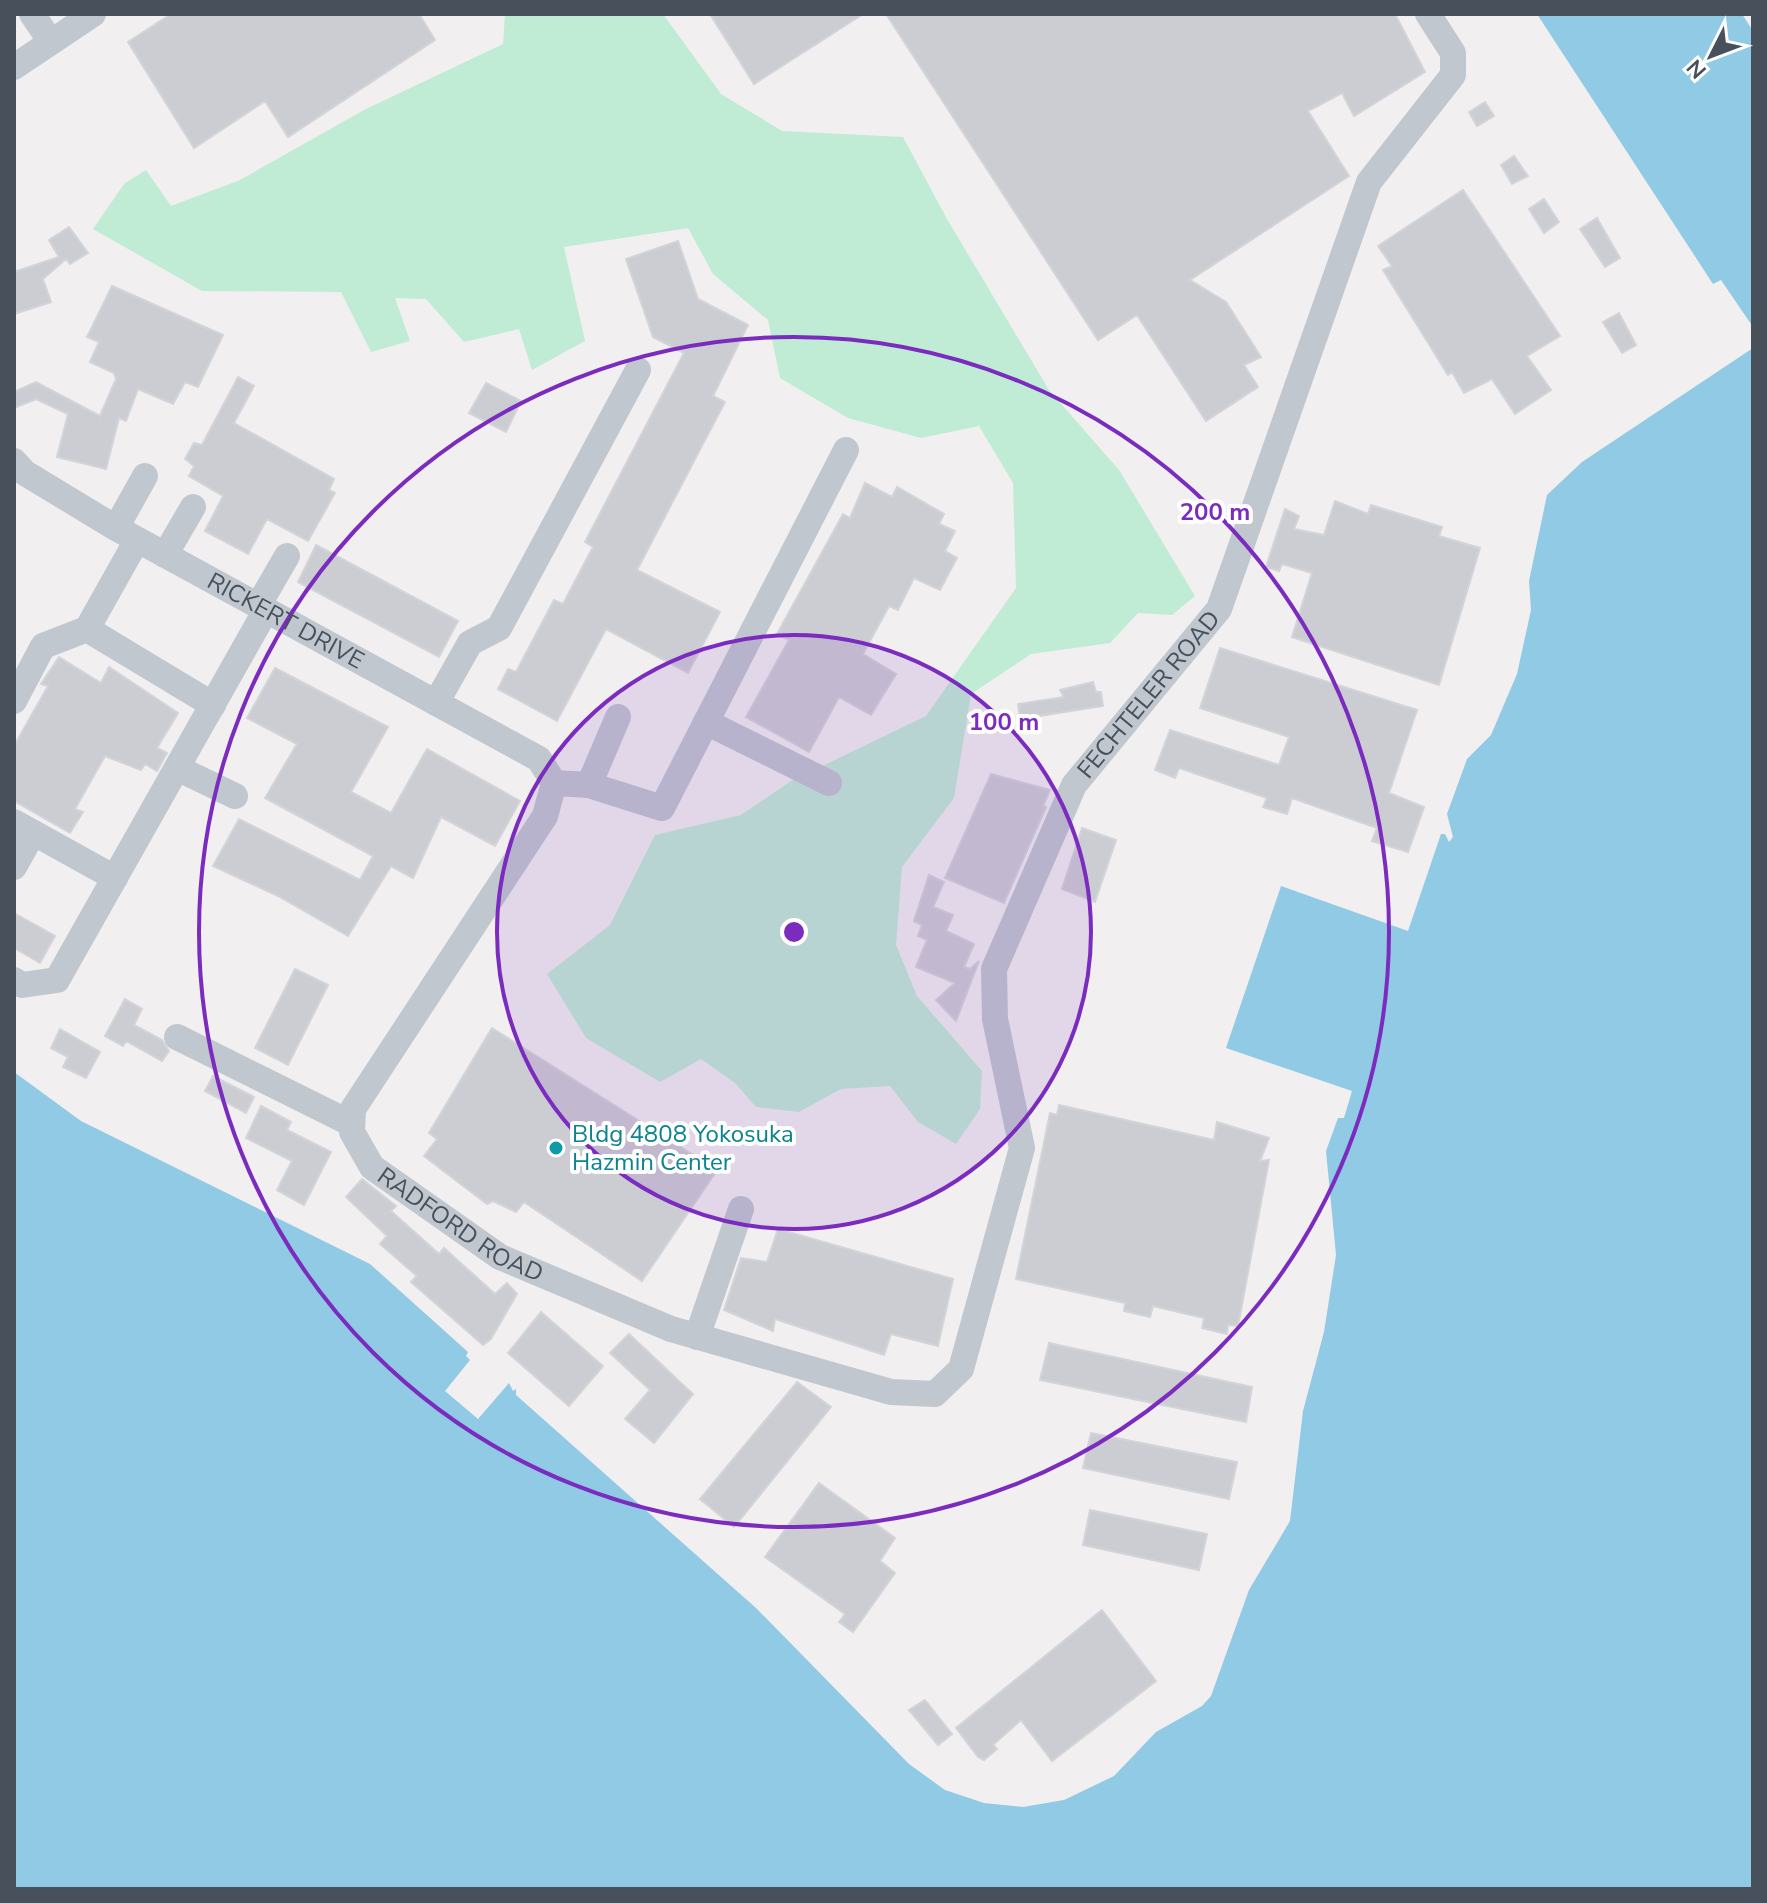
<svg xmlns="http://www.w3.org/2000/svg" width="1767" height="1903" viewBox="0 0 1767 1903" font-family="'Nunito Sans',sans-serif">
<rect width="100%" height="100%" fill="#f1efef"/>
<path fill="#c0ecd6" d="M 505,14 L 663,14 L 721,94 L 782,131 L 903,137 L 947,219 L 1049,390 L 1119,470 L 1195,596 L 1172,615 L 1138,613 L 1110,643 L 1031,654 L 971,694 L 954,798 L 902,867 L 896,945 L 917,996 L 982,1071 L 980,1109 L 956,1144 L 918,1122 L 890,1086 L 841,1089 L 799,1112 L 756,1107 L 735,1083 L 701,1059 L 660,1082 L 586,1038 L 547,974 L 610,925 L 655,835 L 741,815 L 791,781 L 926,716 L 1016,588 L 1013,483 L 979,426 L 921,438 L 848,418 L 780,378 L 768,320 L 713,274 L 688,228 L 564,247 L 585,341 L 532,370 L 519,329 L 464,342 L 426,299 L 395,298 L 410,341 L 371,352 L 341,292 L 202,291 L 93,229 L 124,184 L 146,170 L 171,206 L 240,180 L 364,110 L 503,44 Z"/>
<path fill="#90cae5" d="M 1537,14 L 1742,14 L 1753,31 L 1753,327 L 1721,280 L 1713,284 Z
M 1753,348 L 1753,1889 L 14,1889 L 14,1072 L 81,1121 L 370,1264 L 468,1352 L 466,1356 L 470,1360 L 445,1391 L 478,1419 L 509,1383 L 513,1391 L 516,1389 L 516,1395 L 756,1608 L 909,1764 L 945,1790 L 984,1803 L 1023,1807 L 1064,1800 L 1114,1776 L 1156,1732 L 1202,1706 L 1211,1696 L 1249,1590 L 1290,1521 L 1303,1411 L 1324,1332 L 1336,1255 L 1326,1151 L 1338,1118 L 1344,1118 L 1352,1091 L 1226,1048 L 1281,886 L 1408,931 L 1441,834 L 1445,834 L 1449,842 L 1453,837 L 1447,814 L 1467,759 L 1491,735 L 1517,674 L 1531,610 L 1529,581 L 1547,495 L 1582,462 Z"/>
<path fill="#cccdd3" stroke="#d3d4da" stroke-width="2" d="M 171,14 L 419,14 L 435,40 L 288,137 L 265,101 L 194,148 L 128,42 Z
M 710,14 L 863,14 L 754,84 Z
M 886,14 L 1395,14 L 1425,72 L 1354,116 L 1342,93 L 1308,111 L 1349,176 L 1190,280 L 1226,302 L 1261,357 L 1244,365 L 1258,387 L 1206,421 L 1137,315 L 1098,340 Z
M 1485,102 L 1494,116 L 1477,126 L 1469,112 Z
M 1514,156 L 1528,176 L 1512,184 L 1501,165 Z
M 1463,190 L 1560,336 L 1527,356 L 1551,390 L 1515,414 L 1492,379 L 1464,393 L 1452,372 L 1448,375 L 1383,270 L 1392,266 L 1378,246 Z
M 1544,199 L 1559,222 L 1544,233 L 1529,209 Z
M 1597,218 L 1620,258 L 1605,267 L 1580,229 Z
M 69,227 L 88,253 L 70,264 L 66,259 L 43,279 L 51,302 L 14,314 L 14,272 L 59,257 L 49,240 Z
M 678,241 L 698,299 L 748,325 L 713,396 L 725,402 L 637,570 L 720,612 L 688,673 L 606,629 L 557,721 L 498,689 L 508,669 L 516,672 L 554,600 L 563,604 L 593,547 L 585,542 L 684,353 L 653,337 L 626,259 Z
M 112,286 L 223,335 L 198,387 L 185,382 L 173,404 L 138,389 L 126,421 L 119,418 L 106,469 L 57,457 L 68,414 L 36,399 L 14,408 L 14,392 L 36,382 L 100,416 L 116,379 L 114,373 L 90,362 L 99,342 L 87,337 Z
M 1619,313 L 1636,345 L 1622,353 L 1603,322 Z
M 238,377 L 254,386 L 234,423 L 334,479 L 329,490 L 335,493 L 308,541 L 267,519 L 248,554 L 205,531 L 223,496 L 189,476 L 194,466 L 185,459 L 194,443 L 202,445 Z
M 486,383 L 521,401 L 506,432 L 469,413 Z
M 865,483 L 892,497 L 897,487 L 944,514 L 939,524 L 955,531 L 945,551 L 957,558 L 940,590 L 914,578 L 898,610 L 889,606 L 863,654 L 896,674 L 871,715 L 839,697 L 809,752 L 746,717 L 789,640 L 777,634 L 843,514 L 850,518 Z
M 1335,501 L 1368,514 L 1371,505 L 1442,527 L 1439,536 L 1480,548 L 1439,685 L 1292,637 L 1312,573 L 1282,564 L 1279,571 L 1266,567 L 1285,509 L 1299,516 L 1294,529 L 1324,535 Z
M 316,545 L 458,621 L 439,657 L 298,582 Z
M 1220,648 L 1417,710 L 1389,793 L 1424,807 L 1408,852 L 1372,841 L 1377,828 L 1292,798 L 1287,814 L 1263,807 L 1267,798 L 1179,768 L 1175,778 L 1155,770 L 1170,730 L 1279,765 L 1289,737 L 1200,708 Z
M 59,657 L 101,683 L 109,667 L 178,713 L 157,748 L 167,753 L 157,771 L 145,764 L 141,770 L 105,756 L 75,809 L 83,812 L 70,833 L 14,801 L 14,746 L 48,686 L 41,684 Z
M 275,668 L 388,727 L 351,792 L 391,813 L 427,749 L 520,801 L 495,846 L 441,817 L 413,878 L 391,866 L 348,936 L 278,896 L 213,866 L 239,819 L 360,880 L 373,856 L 265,798 L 297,744 L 247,718 Z
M 1093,682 L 1096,692 L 1101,692 L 1103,706 L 1020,719 L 1018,704 L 1064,697 L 1060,690 Z
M 991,774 L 1050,790 L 1043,806 L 1046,807 L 1004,903 L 945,878 Z
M 1082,828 L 1116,840 L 1095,902 L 1062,889 Z
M 929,875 L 944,882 L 933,907 L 953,915 L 946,931 L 974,944 L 964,967 L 970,969 L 979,961 L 956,1021 L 936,1000 L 955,983 L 916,967 L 927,940 L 918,936 L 922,925 L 914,921 Z
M 14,913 L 55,936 L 40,963 L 14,948 Z
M 295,969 L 328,985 L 288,1065 L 255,1048 Z
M 125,999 L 142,1009 L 134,1025 L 162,1040 L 169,1051 L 162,1061 L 126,1041 L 123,1046 L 105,1036 Z
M 492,1028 L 717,1170 L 642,1281 L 524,1202 L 516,1212 L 493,1201 L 487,1204 L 424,1156 L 437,1139 L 429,1133 Z
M 60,1029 L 100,1052 L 86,1078 L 63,1067 L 68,1057 L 51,1048 Z
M 213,1076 L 254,1097 L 246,1113 L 205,1091 Z
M 1059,1105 L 1214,1140 L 1217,1122 L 1269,1138 L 1260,1161 L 1269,1160 L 1238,1326 L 1228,1325 L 1227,1334 L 1202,1328 L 1204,1318 L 1153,1306 L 1150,1317 L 1124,1311 L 1125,1303 L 1016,1279 L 1050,1113 L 1057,1115 Z
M 261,1106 L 291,1122 L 287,1130 L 331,1152 L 304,1205 L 277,1190 L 292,1161 L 246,1138 Z
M 362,1179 L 396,1206 L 391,1211 L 439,1254 L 444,1248 L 495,1294 L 507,1283 L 517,1294 L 491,1339 L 483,1345 L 411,1282 L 417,1276 L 380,1244 L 387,1236 L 346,1197 Z
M 778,1229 L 953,1279 L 938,1346 L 891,1334 L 884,1355 L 775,1319 L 773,1331 L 724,1310 L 741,1258 L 767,1262 Z
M 541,1312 L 603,1366 L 569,1406 L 508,1353 Z
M 629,1334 L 693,1394 L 654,1443 L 625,1419 L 650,1390 L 610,1353 Z
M 1049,1343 L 1252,1387 L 1246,1422 L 1040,1380 Z
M 797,1382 L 831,1407 L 734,1527 L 700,1499 Z
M 1091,1433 L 1237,1462 L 1229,1499 L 1083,1468 Z
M 819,1483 L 895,1538 L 880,1561 L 895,1573 L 853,1632 L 839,1622 L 845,1614 L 765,1557 Z
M 1090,1510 L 1207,1534 L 1199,1570 L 1083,1545 Z
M 1102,1610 L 1156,1681 L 1052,1761 L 1021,1720 L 993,1745 L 997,1749 L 984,1760 L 978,1757 L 956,1728 Z
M 925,1700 L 952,1734 L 938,1745 L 909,1710 Z"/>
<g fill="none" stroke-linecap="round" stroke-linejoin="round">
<g stroke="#c0c7cf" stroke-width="26">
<path d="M 32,14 L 51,42"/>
<path d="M 14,67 L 93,14"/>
<path id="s1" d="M 14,461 L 25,473 L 116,528 L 539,759 L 554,783"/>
<path d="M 116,528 L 145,476"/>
<path d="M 165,555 L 193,507"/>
<path d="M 258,606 L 287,556"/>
<path d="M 87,629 L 213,705"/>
<path d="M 14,701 L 43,646 L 87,629 L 137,540"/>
<path d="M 436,703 L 470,643 L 499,628 L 638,370"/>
<path d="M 706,722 L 829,783"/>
<path d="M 177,768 L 235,796"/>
<path id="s2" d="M 554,783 L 545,816 L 353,1109 L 352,1132 L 372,1167 L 500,1257 L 671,1329 L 891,1392 L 935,1394 L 961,1369 L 1022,1148 L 995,1019 L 994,969 L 1074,785 L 1219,609 L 1369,182 L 1453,75 L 1453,53 L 1428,14"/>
<path d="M 554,783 L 589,785 L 662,808 L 846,450"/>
<path d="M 589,785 L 618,717"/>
<path d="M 14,822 L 115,878"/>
<path d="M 14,867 L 33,833"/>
<path d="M 14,980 L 22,985 L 57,980 L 266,610"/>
<path d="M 177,1037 L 352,1124"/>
<path d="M 697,1337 L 741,1209"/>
</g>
</g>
<circle cx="794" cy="932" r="297" fill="#7b2cbf" fill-opacity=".12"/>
<g fill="none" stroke="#7b2cbf" stroke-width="4">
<circle cx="794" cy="932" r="297"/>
<circle cx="794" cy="932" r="595"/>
</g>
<circle fill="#0f9aa8" stroke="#fff" stroke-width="3" cx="556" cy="1148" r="8"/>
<g text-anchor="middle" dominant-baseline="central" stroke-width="8" stroke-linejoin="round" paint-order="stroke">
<g font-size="24" fill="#48505b" stroke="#fff">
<text stroke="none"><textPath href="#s1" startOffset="316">RICKERT DRIVE</textPath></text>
<text stroke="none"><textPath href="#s2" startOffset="1828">FECHTELER ROAD</textPath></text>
<text stroke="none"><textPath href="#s2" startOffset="554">RADFORD ROAD</textPath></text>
</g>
<g font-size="24" fill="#0d838f" stroke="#fff" text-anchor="start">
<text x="572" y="1134">Bldg 4808 Yokosuka<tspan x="572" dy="28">Hazmin Center</tspan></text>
</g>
</g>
<circle cx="794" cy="932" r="12" fill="#7b2cbf" stroke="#fff" stroke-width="4"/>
<g font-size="24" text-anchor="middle" font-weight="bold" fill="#7b2cbf" stroke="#fff" stroke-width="8" stroke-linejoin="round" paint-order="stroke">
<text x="1215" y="520">200 m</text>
<text x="1004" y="730">100 m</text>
</g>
<rect width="1767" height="1903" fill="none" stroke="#48505b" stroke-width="32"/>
<g transform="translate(1711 56) rotate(228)" stroke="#ffffff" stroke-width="6" paint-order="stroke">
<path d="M0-6L14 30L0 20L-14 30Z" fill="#48505b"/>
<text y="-12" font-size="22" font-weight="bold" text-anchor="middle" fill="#48505b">N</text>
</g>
</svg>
